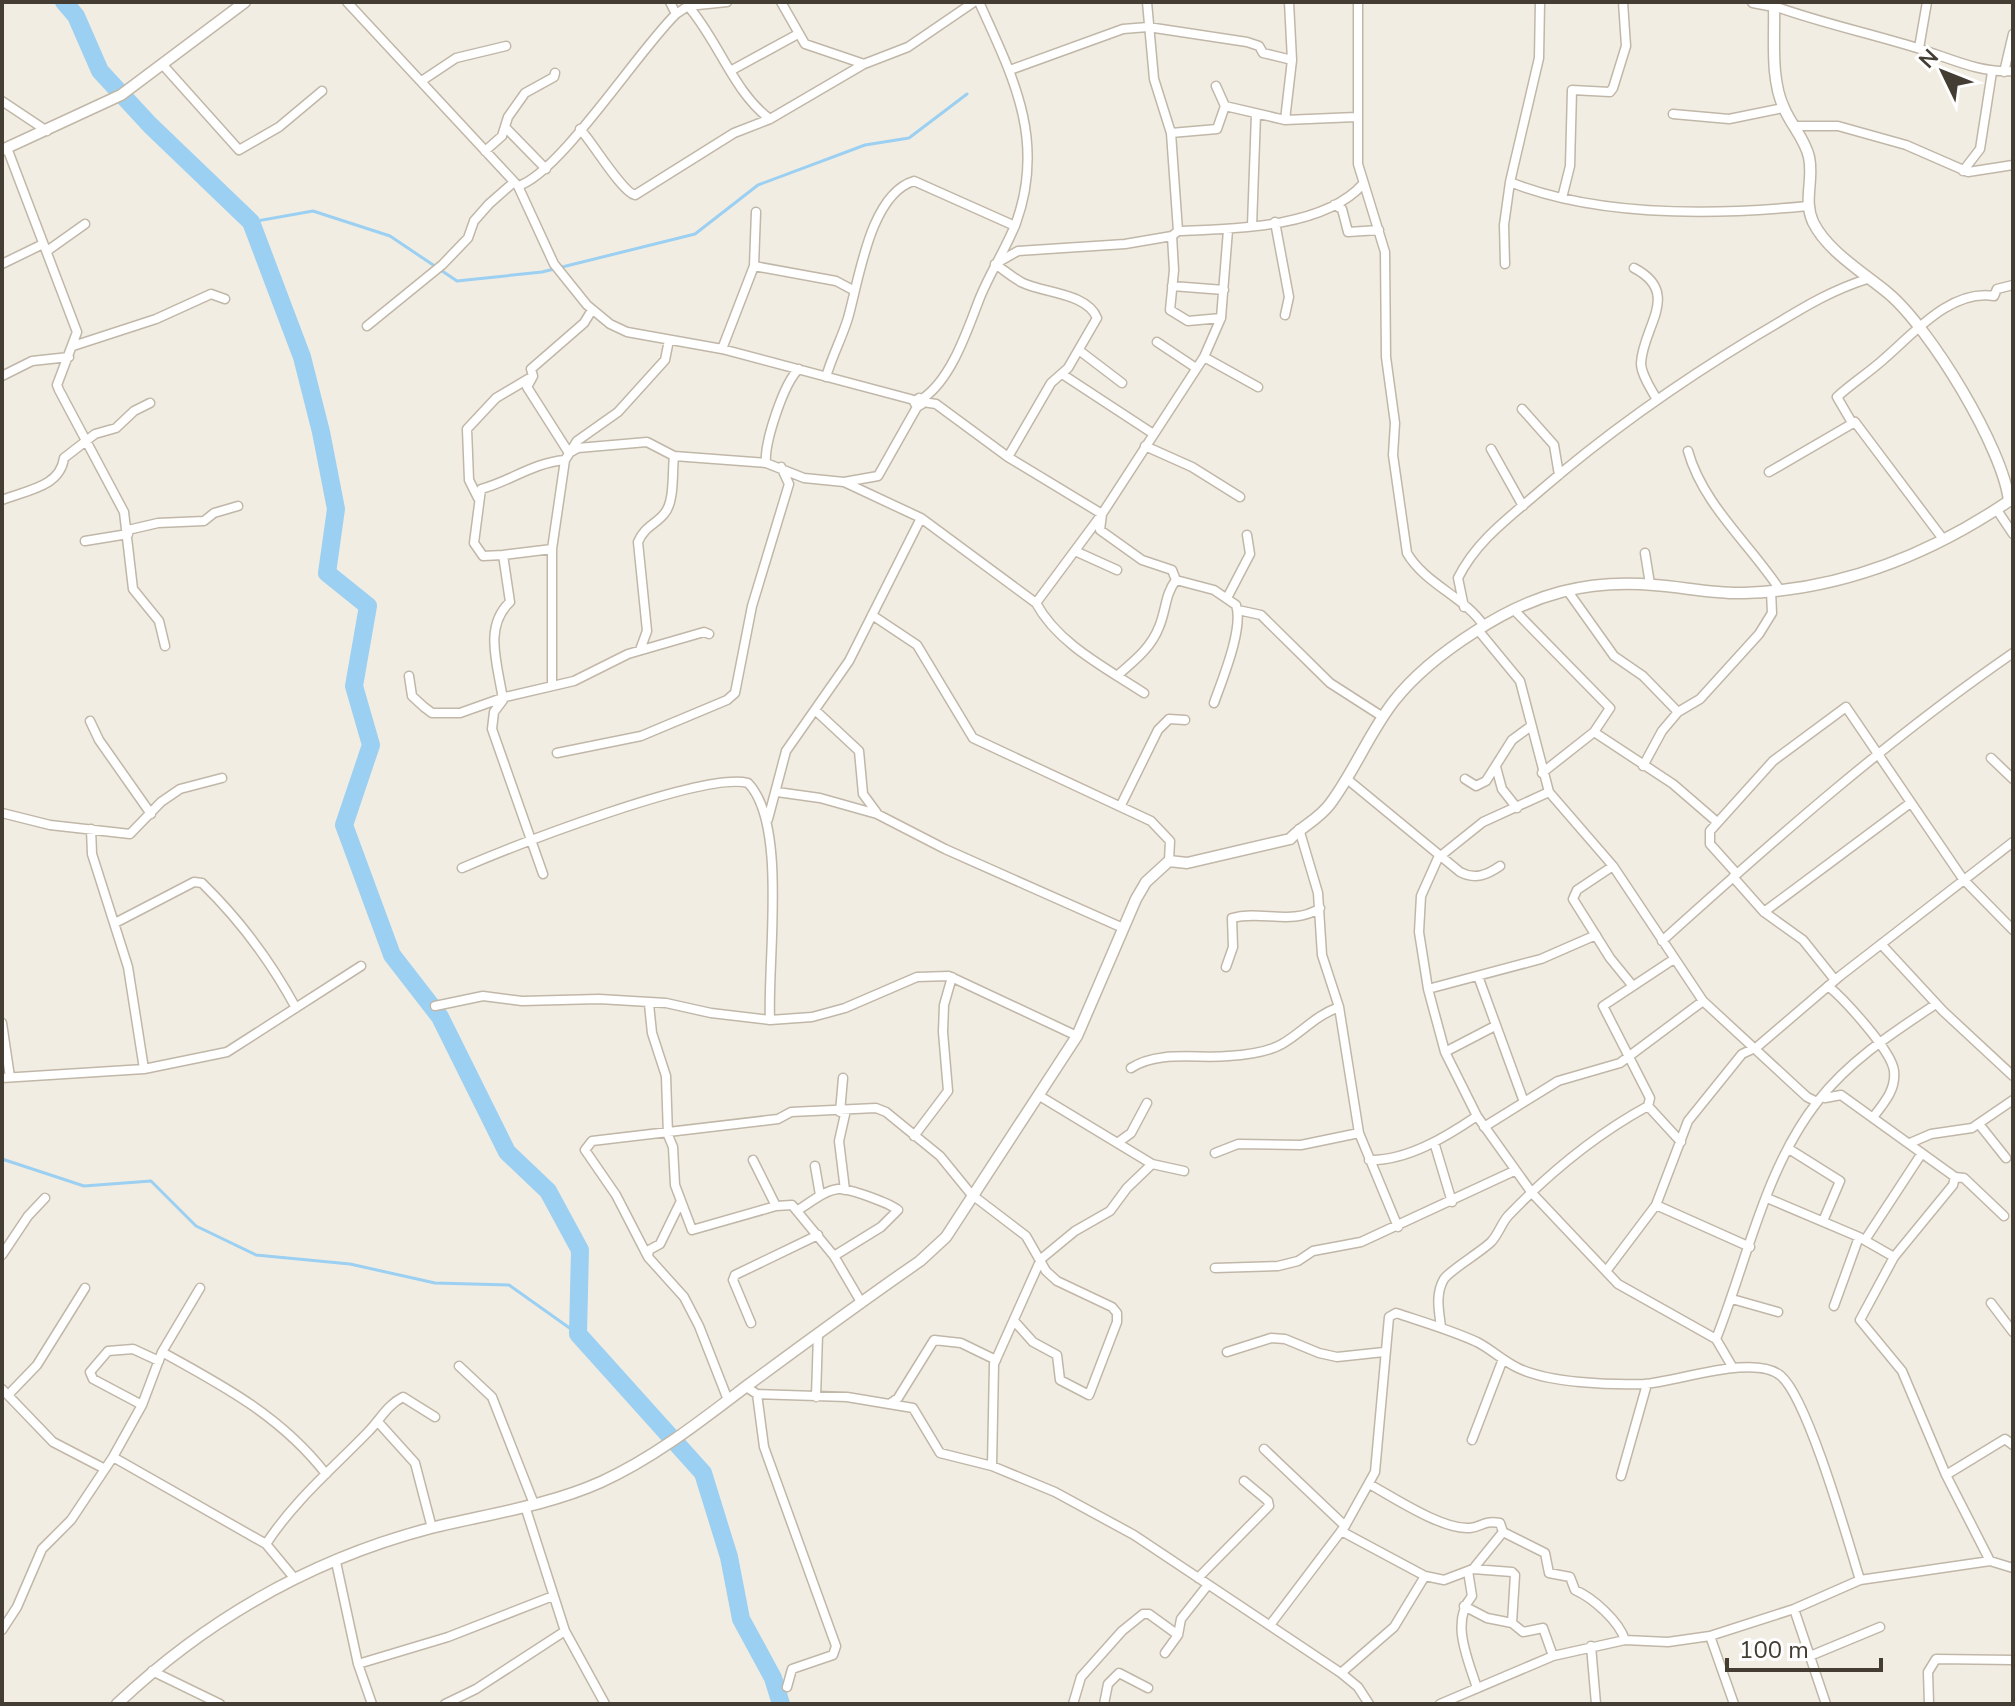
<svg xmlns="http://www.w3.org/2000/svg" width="2015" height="1706" viewBox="0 0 2015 1706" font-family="'Nunito Sans',sans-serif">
<rect width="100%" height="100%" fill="#f2ede2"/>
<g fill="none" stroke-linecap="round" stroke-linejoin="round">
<path stroke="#9bd0f2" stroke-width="3" d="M 251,222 L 313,211 L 390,236 L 457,281 L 542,272 L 695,234 L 758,185 L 865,145 L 909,138 L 967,94
M 2,1159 L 84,1186 L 151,1181 L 196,1226 L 256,1255 L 350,1264 L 435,1283 L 509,1285 L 578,1334"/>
<path stroke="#9bd0f2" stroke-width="18" d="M 64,2 L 76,16 L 100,71 L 150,125 L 251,222 L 302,357 L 321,432 L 336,509 L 327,573 L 368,606 L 354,686 L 371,745 L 344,825 L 392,955 L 440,1017 L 507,1152 L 548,1191 L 580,1250 L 578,1334 L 703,1473 L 729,1557 L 741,1619 L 773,1678 L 781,1704"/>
<g stroke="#c0b7a8" stroke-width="11">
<path id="minor" d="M 347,2 L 518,186 L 554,264 L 587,305 L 610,324 L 627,332 L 722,349 L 914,400
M 670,2 L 676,14
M 781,2 L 805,44 L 864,64
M 1147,2 L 1154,79 L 1171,133 L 1178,231
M 1358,2 L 1358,164 L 1385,252 L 1386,357 L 1395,423 L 1393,455 L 1407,553 C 1425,584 1465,597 1484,626
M 688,6 C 718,40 734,93 770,119
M 1774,6 C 1821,23 1869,33 1917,48 C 1950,58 1978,73 2013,71
M 1919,48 L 1927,2
M 162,64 L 239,150 L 279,127 L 322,91
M 732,70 L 798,34
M 1010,70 L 1123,29 L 1148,27 L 1247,42 L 1259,46 L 1263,53 L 1292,60
M 2004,72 L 2013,34
M 423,80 L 456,58 L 506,46
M 1216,86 L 1225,106 L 1285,120 L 1356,117
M 2,101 L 47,131
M 1673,114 L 1729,119 L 1783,108
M 1285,120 L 1292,60 L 1289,2
M 1795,126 L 1838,126 L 1906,145 L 1968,172 L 2013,165
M 506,128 L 546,169
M 580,129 C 593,143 622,192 635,195 L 734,133 L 770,119 L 864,64 L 908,47 L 974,2
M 1171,133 L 1217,129 L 1225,106
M 7,148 L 77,332 L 57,385 L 59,390 L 124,512 L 133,589 L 159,621 L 165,646
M 485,151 L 502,136 L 508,117 L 525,93 L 554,77 L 555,73
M 1963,171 L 1980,149 L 1992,72
M 1510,182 C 1597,217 1716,215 1808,206
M 518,186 C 560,173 637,52 676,14 L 688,6 L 727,2
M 1562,198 L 1570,166 L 1572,90 L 1610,92 L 1613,88 L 1626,46 L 1623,2
M 1334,205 L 1342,209 L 1348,232 L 1379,230
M 1275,222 L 1289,297 L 1285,315
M 1252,226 L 1256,114
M 1172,236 L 1174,270 L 1170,310 L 1188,321 L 1221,318
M 47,251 L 85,224
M 2,264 L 43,244
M 1505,264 L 1504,225 L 1510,182 L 1539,58 L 1540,2
M 754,266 L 836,281 L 853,290
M 1634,268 C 1682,293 1643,326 1641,363 C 1641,374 1651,389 1656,398
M 1172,286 L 1224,290
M 367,326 L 442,265 L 468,238 L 474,221 L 489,204 L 514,182
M 1157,342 L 1196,368
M 73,346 L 156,319 L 211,294 L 225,299
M 722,349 L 754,266 L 756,212
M 1080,351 L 1122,383
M 1204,357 L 1258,387
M 1062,374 L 1152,433
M 2,376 L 32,361 L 69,357
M 826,377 C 832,356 842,338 848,318 C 859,280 870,194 914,181 L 1015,226
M 922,399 C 951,380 967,331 979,300 C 989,274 1006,249 1016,223 C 1046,140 1013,77 979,2
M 923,402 L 936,404 L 1008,457 L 1102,514 L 1100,530 L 1142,560 L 1172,570 L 1176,580 L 1214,590 L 1236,605 C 1244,628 1222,680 1214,703
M 1522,409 L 1554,445 L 1559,475
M 1851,421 L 1837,397 C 1852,383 1870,372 1885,358 C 1914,333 1951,289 1994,296 L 1997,289 L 2013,285
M 1145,446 L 1192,467 L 1240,497
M 1491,449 L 1523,506
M 1688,451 C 1703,505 1750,544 1780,590
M 569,453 L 578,448 L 647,442 L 674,456 L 766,463 L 804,478 L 844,482 L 921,518 L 1036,603 C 1058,644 1106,668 1144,693
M 569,453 L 527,387 L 533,376 L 531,369 L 584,323 L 592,310
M 1008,457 L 1051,383 L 1068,368 L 1097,318 C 1087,293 1044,293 1023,283 C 1013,278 1004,270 995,264 L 1018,251 L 1125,244 L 1172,236 L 1178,231 C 1233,229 1324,228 1363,184
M 766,463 C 764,443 784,382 799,369
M 1769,472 L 1855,422 L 1943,539
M 844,482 L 878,476 L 917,407 L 922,404 L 919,398 L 914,402 L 917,407
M 478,498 L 469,480 L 467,429 L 496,398 L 528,379
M 2,500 C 27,490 60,487 64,458 L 95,434 L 116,428 L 134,411 L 150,403
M 1997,510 L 2013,534
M 128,530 L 158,523 L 204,521 L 214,513 L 238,506
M 85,541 L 128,534
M 1075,551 L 1117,570
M 1645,553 L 1650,584
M 503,555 L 552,549
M 1567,590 L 1614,656 L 1643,676 L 1678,712
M 1227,598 L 1250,554 L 1247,535
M 1036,603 L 1102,514 L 1204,357 L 1221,318 L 1228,230
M 1464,607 L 1458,578 C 1477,540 1510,517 1541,490 C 1608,432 1678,383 1754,337 C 1794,314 1823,293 1867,279
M 1238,610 L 1261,615 L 1330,683 L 1383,717
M 1515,611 L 1610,708 L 1594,732 L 1542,773
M 872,615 L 917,645 L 973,738 L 1151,821 L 1170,841 L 1169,861
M 1478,630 L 1520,681 L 1549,792 L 1613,866 L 1703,1001 L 1807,1097 L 1817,1102
M 640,650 L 647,631 L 638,542 C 644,527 655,525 664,514 C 675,502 672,472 674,456
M 1118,675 C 1134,661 1151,648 1159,627 C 1166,611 1165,594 1176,580
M 409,676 L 412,696 L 424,707 L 432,713 L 460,713 L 505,697 L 574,681 L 628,654 L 704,632 L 709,634
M 552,686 L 552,549 L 565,460 L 577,441 L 618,412 L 665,360 L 669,340
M 815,710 L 859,751 L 863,794 L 877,813
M 90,721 L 99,740 L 151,814
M 1594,732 L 1673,784 L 1717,822
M 557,753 L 641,736 L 727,700 L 735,693 L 752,606 L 789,484 L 781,467
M 1991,758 L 2013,779
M 1643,766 L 1662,731 L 1678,712 L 1700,699 L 1759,634 L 1772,613 L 1771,591
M 1496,767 L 1502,789 L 1517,808
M 1347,779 L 1460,872 C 1475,880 1487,875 1500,866
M 1465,779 L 1476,786 L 1486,781 L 1512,740 L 1531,726
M 777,792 L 820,798 L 877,814 L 945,849 L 1123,928
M 1549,792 L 1483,822 L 1438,858 L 1421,896 L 1419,932 L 1428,989 L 1445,1052 L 1477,1116 L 1532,1193 L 1618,1284 L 1716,1339 L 1733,1368
M 1121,805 L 1158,730 L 1169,719 L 1185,720
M 2,813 L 50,825 L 130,834 L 161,802 L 180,789 L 222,778
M 768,819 L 786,751 L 849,661 L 921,518
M 91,829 L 92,854 L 128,967 L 144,1069
M 1299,829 L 1318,893 L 1322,955 L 1339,1007 L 1359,1133 L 1398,1227
M 1613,866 L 1577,890 L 1573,899 L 1610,958 L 1632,985
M 462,868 C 511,847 704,771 748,783 C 788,824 767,961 770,1020
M 543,874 L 492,729 L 494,712 L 503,700 C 498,665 483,627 510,602 L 503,555 L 483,556 L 474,543 L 481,489 C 511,481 532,463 565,460
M 1737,874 L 1710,844 L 1710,831 L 1773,761 L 1846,707 L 1963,879 L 2013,930
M 1733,877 L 1764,912 L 1803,940 L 1835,980
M 1764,912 L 1909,804
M 115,923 L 194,882 L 202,883 C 241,921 270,960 296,1008
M 1662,941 C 1774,840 1888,739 2013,653
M 1881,944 L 1943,1011 L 2013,1076
M 1674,959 L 1603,1006 L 1650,1098 L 1648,1106 L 1681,1142
M 1226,967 L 1233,947 L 1232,918 C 1261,910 1293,926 1320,908
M 1478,976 L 1524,1102
M 1828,986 C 1844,999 1892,1051 1894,1071 C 1896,1089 1885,1102 1874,1116
M 1428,989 L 1541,959 L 1596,935
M 649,1004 L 652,1033 L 666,1076 L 668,1135 L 673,1147 L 675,1185 L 692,1230 L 776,1206 L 792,1205 L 834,1256 L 861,1302
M 435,1006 L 483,996 L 522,1001 L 599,999 L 666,1003 L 711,1013 L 770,1020 L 812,1017 L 845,1008 L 917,977 L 949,976 L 1077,1036
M 2,1023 L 10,1077
M 1445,1052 L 1495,1026
M 1131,1068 C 1159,1050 1198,1059 1228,1056 C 1245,1055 1268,1052 1282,1044 C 1303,1032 1313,1017 1339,1007
M 2,1078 L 144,1069 L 227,1052 L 361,966
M 1038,1095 L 1152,1164 L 1184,1171
M 1825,1098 L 1841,1095 L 1955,1177 L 1964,1178 L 2004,1216
M 840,1112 L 843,1078
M 1979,1124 L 2006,1158
M 1484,1127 L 1558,1081 L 1620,1063 L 1703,1001
M 914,1136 L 948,1091 L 943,1032 L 944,1005 L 952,977
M 1120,1141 L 1131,1133 L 1147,1103
M 1434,1142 L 1452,1202
M 1910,1143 L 1931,1134 L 1972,1128 L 2013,1100
M 1789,1149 L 1840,1181 L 1823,1221
M 1215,1153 L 1238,1144 L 1301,1145 L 1359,1133
M 753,1160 L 776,1206
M 1369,1160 C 1407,1161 1446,1137 1477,1116
M 815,1166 L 820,1195
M 1955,1177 L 1953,1185 L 1894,1257 L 1860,1320 L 1902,1371 L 1946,1475 L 1990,1561
M 845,1190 L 839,1141 L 846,1110
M 1767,1198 L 1859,1237 L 1894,1257
M 1656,1205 L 1750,1247
M 798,1210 C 810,1203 823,1191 838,1189 C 849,1188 889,1203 898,1210 L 881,1227 L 834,1256
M 1865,1240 L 1922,1153
M 2,1255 L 28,1216 L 45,1198
M 648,1256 L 649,1250 L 660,1244 L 680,1203
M 1215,1268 L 1278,1266 L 1298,1261 L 1313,1251 L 1361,1242 L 1514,1171
M 1607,1270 L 1656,1205 L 1688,1121 L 1742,1054 L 1757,1047 L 1840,976 L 2013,842
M 1732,1299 L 1778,1312
M 1991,1303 L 2013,1332
M 1834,1306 L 1859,1237
M 751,1323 L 733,1280 L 735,1275 L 818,1235
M 1441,1327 C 1439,1311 1435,1294 1444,1279 C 1450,1270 1481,1252 1491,1242 C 1498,1235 1501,1224 1508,1216 C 1549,1173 1595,1135 1648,1106
M 1716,1339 C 1747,1261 1765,1168 1818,1101 C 1850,1060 1894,1032 1936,1004
M 162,1352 C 224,1386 282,1417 326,1474
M 1227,1352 L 1271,1338 L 1285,1339 L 1319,1353 L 1337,1357 L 1384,1352
M 459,1366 L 492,1397 L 534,1504
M 746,1387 L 757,1394 L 847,1397 L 913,1408 L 940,1453 L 992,1466 L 1055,1492 L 1134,1535 L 1341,1673 L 1358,1687 L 1369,1704
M 2,1389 L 53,1442 L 105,1469
M 10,1393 L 37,1365 L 85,1288
M 757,1394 L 764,1447 L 836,1646 L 833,1655 L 792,1669 L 787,1687
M 816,1397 L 818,1334
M 728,1400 L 699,1326 L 684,1297 L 648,1257 L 616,1195 L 585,1150 L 592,1141 L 778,1119 L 791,1112 L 876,1108 L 886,1112 L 940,1156 L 971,1194 L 1026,1236 L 1046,1271 L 1057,1281 L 1112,1307 L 1117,1313 L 1117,1322 L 1089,1395 L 1060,1380 L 1057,1355 L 1033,1342 L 1015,1322
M 891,1403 L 898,1398 L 934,1340 L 961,1343 L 996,1360
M 142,1405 L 93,1379 L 90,1372 L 108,1351 L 133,1349 L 159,1361
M 378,1422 L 415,1463 L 432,1528
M 1472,1440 L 1503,1359
M 1264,1449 L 1345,1526
M 113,1457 L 266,1544 L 295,1579
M 992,1466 L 994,1364 L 1041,1259 L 1075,1231 L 1110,1211 L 1127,1188 L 1152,1164
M 1946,1475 L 2005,1439 L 2013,1445
M 1621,1476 L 1647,1384
M 1369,1484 C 1393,1497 1442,1530 1470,1528 C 1482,1527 1483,1520 1500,1523 L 1503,1532 L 1545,1553 L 1549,1573 L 1570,1577 L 1575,1590 C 1593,1598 1619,1621 1625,1640
M 525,1506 L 565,1631 L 605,1704
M 1341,1531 L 1425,1576 L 1444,1580 L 1473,1569 L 1503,1532
M 266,1544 C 294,1501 332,1469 368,1432 C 380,1420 387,1405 403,1397 L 435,1417
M 336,1562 L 358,1664 L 372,1704
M 1473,1569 L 1512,1572 L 1515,1575 L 1512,1623
M 1468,1571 L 1472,1596 C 1450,1622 1468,1659 1477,1688
M 1198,1578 L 1269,1506 L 1268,1501 L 1244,1481
M 1464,1606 L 1487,1618 L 1512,1623 L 1523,1632 L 1543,1628 L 1553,1656
M 1794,1609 L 1826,1704
M 1270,1625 L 1345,1526 L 1375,1472 L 1389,1317 L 1396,1313 C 1423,1322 1451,1330 1477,1342 C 1491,1349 1503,1361 1518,1368 C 1549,1383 1610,1385 1644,1384 C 1677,1382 1755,1353 1781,1376 C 1808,1399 1848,1541 1860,1580
M 2,1630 L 17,1607 L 42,1549 L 71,1520 L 113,1457 L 142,1405 L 162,1352 L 200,1288
M 1710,1636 L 1734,1704
M 1591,1646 L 1596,1704
M 1165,1653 L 1178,1635 L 1181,1619 L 1207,1586
M 1810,1656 L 1880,1627
M 358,1664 L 448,1637 L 553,1596
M 152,1671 L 220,1704
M 1341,1673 L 1394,1627 L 1425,1576
M 445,1704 L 476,1689 L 565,1631
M 1073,1704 L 1081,1677 L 1122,1631 L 1143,1614 L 1149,1614 L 1178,1635
M 1104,1704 L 1108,1684 L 1119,1673 L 1148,1688
M 1440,1704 L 1553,1656 L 1625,1640 L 1668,1642 L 1710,1636 L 1794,1609 L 1860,1580 L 1990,1561 L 2013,1568
M 1929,1704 L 1928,1672 L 1936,1659 L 2013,1660"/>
</g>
<g stroke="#c0b7a8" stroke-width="13">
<path id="tertiary" d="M 2,150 L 121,95 L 245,2
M 117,1704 C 206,1620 312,1559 431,1528 C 488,1514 547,1506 601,1482 C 654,1458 702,1420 748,1385 C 805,1343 862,1301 920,1261 L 946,1237 L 1077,1036 L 1136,899 L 1146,882 L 1169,861 L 1187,863 L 1290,839 C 1302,826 1318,820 1330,804 C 1354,772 1369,733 1394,701 C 1416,673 1446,650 1476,631 C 1532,594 1588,579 1654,585 C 1683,587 1715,594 1744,593 C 1842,590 1929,555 2009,501 C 2003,448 1930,328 1888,293 C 1864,273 1827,251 1813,222 C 1803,200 1814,180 1809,157 C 1805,139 1791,125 1784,108 C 1770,79 1775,37 1774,6 L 1753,2"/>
</g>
<use href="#minor" stroke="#fff" stroke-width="8"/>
<use href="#tertiary" stroke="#fff" stroke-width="10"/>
</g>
<rect width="2015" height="1706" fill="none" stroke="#433d33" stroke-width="8"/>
<g transform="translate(1943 72) rotate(313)" stroke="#ffffff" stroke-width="6" paint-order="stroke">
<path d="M0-6L14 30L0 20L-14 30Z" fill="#433d33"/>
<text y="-12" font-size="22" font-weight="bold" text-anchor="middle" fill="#433d33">N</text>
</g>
<path d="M1727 1658v12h154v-12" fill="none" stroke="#433d33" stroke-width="4"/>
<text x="1739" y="1658" font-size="24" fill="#433d33" stroke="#ffffff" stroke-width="6" paint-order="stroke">100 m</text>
</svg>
